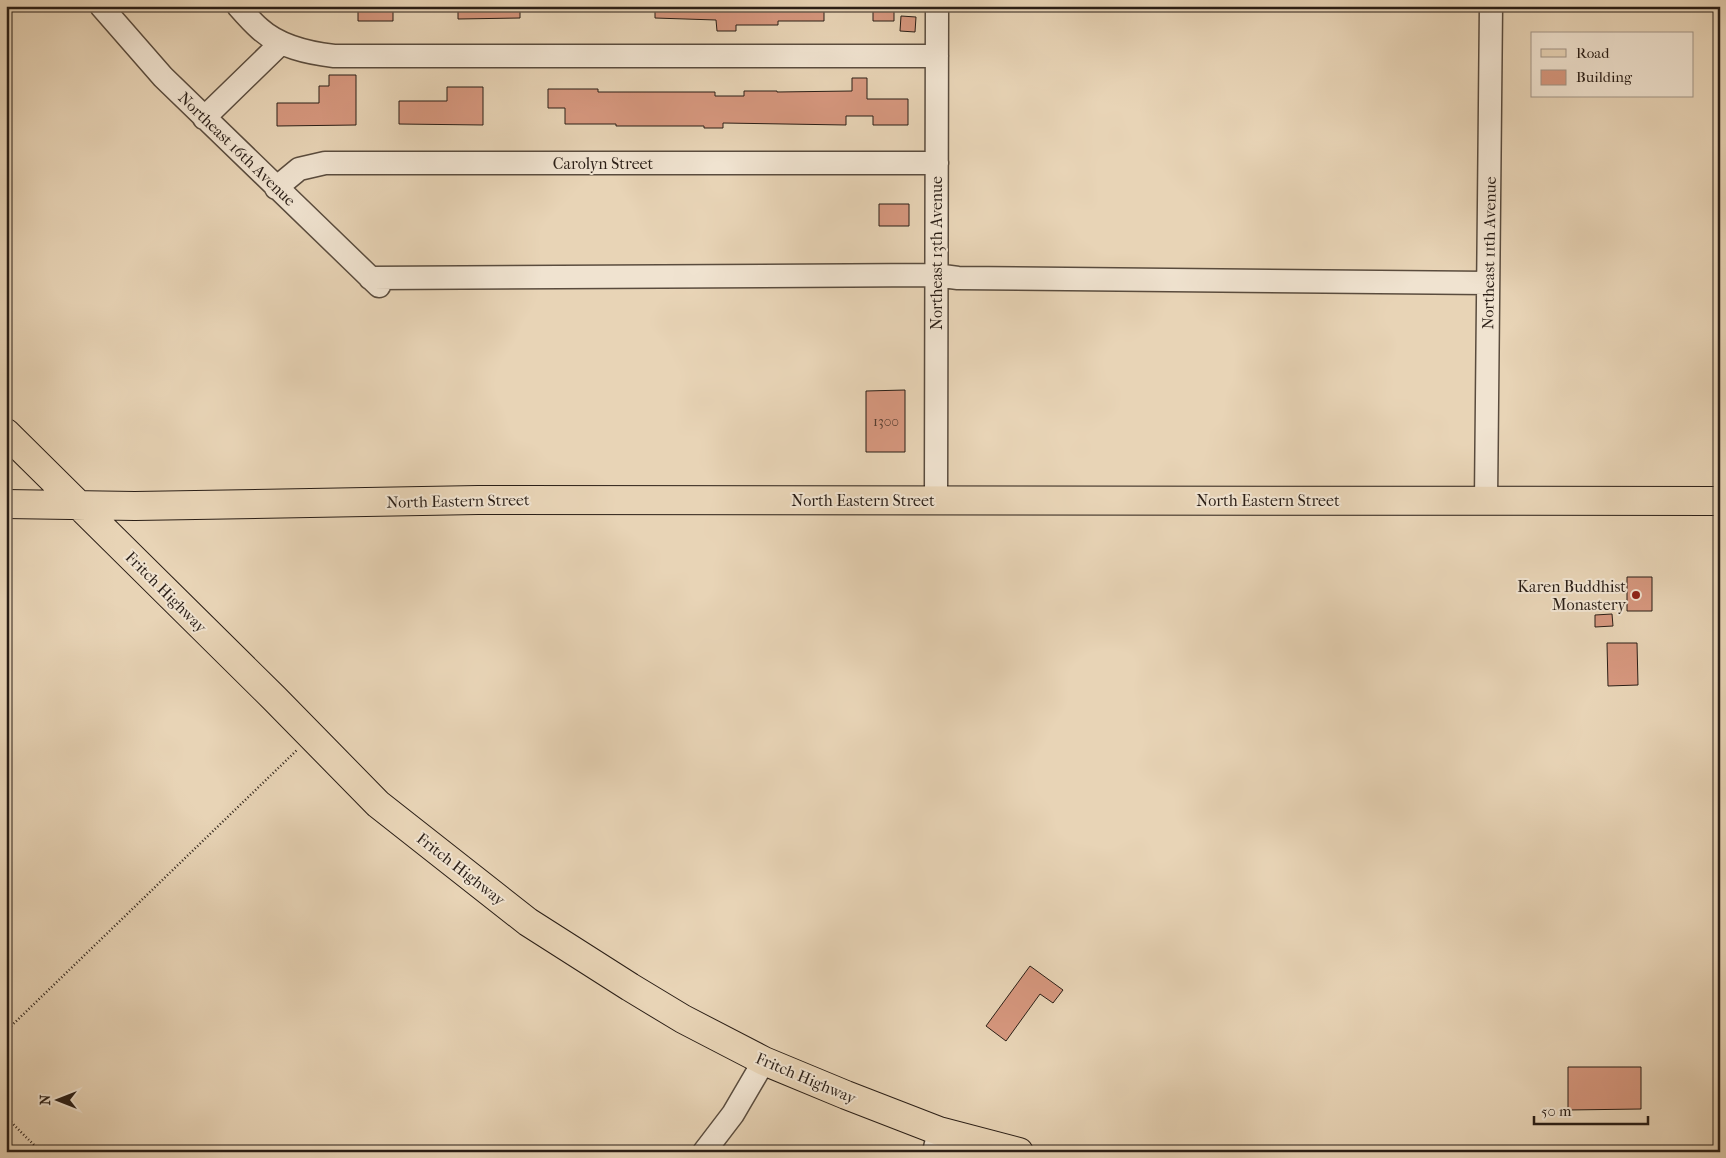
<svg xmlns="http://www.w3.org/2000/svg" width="1726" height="1158" viewBox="0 0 1726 1158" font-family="'IM FELL French Canon',serif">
<rect width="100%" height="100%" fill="#e8d4b6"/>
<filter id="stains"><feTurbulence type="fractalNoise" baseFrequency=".004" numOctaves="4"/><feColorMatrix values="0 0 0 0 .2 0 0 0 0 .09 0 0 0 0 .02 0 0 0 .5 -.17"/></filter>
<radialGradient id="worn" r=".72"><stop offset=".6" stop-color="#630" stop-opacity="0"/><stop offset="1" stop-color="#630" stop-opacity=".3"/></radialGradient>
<path fill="#d6977e" stroke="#2a1e16" d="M 358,6 L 393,6 L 393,21 L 358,21 Z
M 458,6 L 520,6 L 520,18 L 458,19 Z
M 655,6 L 824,6 L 824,21 L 778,21 L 778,25 L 736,25 L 736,31 L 717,31 L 716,20 L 655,18 Z
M 873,6 L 894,6 L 894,21 L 873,21 Z
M 901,16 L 916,17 L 915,32 L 900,31 Z
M 329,75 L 356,75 L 356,125 L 277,126 L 277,103 L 319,103 L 319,86 L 329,86 Z
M 852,78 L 867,78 L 867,99 L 908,99 L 908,125 L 873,125 L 873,116 L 846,116 L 846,125 L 723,123 L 723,128 L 704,128 L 704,126 L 616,126 L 616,124 L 565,124 L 565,108 L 548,108 L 548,89 L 598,89 L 598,92 L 715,92 L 715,96 L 744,96 L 744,91 L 777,91 L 777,92 L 852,91 Z
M 447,87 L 483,87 L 483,125 L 399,124 L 399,101 L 447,101 Z
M 879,204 L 909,204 L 909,226 L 879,226 Z
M 905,390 L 905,452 L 866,452 L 866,391 Z
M 1627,577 L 1652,577 L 1652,611 L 1627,611 Z
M 1612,614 L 1613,626 L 1595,627 L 1595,615 Z
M 1607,643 L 1637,643 L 1638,685 L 1608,686 Z
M 1030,966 L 1063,990 L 1053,1003 L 1040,994 L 1006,1041 L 986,1026 Z
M 1568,1067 L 1641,1067 L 1641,1109 L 1568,1110 Z"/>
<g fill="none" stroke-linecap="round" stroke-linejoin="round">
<g stroke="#5a4c3e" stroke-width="25">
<path id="minor" d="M 101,6 L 163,77 L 379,286
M 238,6 C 245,14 252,22 260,29 C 280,47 308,53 334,56 L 937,56
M 204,118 L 281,43
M 276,188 L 299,169 L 325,163 L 937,163
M 370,278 L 935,275 L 958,278 L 1488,283
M 936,500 L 937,6
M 1486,500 L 1491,6
M 704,1152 L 733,1114 L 764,1061
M 934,1152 L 939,1131"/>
</g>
<g stroke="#2a1e16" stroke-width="30">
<path id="major" d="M 6,433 L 274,698 L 378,804 L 528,922 L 630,987 L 683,1019 L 764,1061 L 846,1095 L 939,1131 L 1019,1152
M 6,504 L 135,506 L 478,500 L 1720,501"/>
</g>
<path stroke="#2a1e16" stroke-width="2.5" stroke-dasharray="1 2.5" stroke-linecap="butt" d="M 6,1031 L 297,750
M 6,1117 L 41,1152"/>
<use href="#minor" stroke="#f0e3d0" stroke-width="22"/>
<use href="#major" stroke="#e8d4b6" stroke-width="28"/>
</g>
<circle fill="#8f2418" stroke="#f0e3d0" stroke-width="2" cx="1636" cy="595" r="5"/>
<g text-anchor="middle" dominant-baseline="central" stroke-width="4" stroke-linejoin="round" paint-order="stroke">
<g font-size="14" fill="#553c30">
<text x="886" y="421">1300</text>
</g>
<g font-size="16" fill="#2a1e16" stroke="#f0e3d0">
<text transform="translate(237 149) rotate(44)">Northeast 16th Avenue</text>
<text x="603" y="163">Carolyn Street</text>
<text transform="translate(936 253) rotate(-90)">Northeast 13th Avenue</text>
<text transform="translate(1489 253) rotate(-89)">Northeast 11th Avenue</text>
<text x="863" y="500">North Eastern Street</text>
<text x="1268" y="500">North Eastern Street</text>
<text transform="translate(458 501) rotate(-1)">North Eastern Street</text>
<text transform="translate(166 592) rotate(45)">Fritch Highway</text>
<text transform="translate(461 869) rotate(38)">Fritch Highway</text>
<text transform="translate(806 1078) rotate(23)">Fritch Highway</text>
</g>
<g font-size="16" fill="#2a1e16" stroke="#f0e3d0" text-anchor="end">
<text x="1626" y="586">Karen Buddhist<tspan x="1626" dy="18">Monastery</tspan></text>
</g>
</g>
<rect width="1726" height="1158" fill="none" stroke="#e8d4b6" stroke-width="25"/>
<rect x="8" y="8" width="1711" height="1143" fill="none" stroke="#2a1e16" stroke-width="2.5"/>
<rect x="12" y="12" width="1701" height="1133" fill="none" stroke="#2a1e16"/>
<rect x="1531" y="32" width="162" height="65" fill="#f0e3d0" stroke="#a19486"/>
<rect x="1541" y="49" width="25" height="8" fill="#e8d4b6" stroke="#a19486"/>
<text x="1576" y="58" font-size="15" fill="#2a1e16">Road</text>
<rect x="1541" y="70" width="25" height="15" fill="#d6977e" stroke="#a19486"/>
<text x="1576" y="82" font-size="15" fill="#2a1e16">Building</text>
<g transform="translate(58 1100) rotate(270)" stroke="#f0e3d0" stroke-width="4" paint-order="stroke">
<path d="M0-4L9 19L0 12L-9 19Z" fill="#2a1e16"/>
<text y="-8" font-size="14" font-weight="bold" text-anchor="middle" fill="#2a1e16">N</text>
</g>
<path d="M1534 1116v8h114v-8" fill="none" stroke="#2a1e16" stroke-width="2.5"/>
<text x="1541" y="1116" font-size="15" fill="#2a1e16" stroke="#f0e3d0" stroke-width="4" paint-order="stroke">50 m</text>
<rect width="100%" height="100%" filter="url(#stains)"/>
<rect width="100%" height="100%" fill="url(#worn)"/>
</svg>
